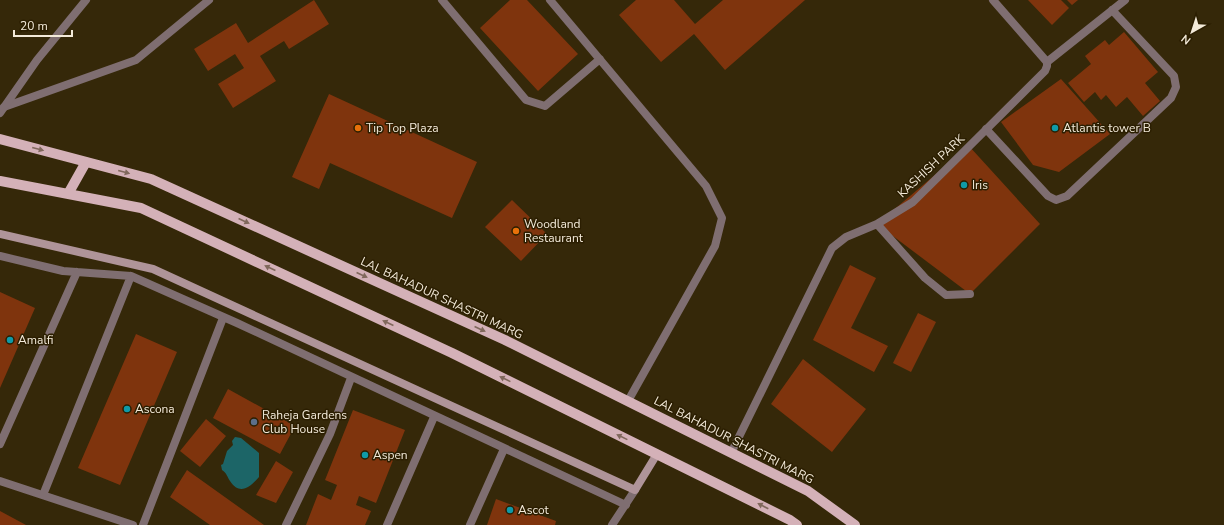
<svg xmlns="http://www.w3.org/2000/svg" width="1224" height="525" viewBox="0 0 1224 525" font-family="'Nunito Sans',sans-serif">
<rect width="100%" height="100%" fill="#352809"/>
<path fill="#1c6567" d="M 235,437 L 241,438 L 259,453 L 259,477 C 250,487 240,496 230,481 C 227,477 227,473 222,470 L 221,465 L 223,464 L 227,451 L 233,445 L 232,441 Z"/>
<path fill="#7f340d" d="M 314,0 L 329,24 L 289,49 L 284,41 L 260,56 L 276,81 L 233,108 L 218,84 L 244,68 L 235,54 L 208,71 L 194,49 L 236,23 L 248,43 Z
M 510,0 L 527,0 L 578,54 L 538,91 L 480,28 Z
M 636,0 L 674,0 L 695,24 L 723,0 L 805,0 L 725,70 L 694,34 L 661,62 L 619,15 Z
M 1028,0 L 1061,0 L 1069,8 L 1052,25 Z
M 1067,0 L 1078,0 L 1072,5 Z
M 1124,32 L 1158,72 L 1145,83 L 1160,101 L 1143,116 L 1127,97 L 1116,107 L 1106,95 L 1101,100 L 1095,92 L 1084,102 L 1068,83 L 1091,64 L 1085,56 L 1105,40 L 1109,45 Z
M 1061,79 L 1110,134 L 1059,172 L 1033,165 L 1001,122 Z
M 329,94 L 477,162 L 452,218 L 330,163 L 319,189 L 292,177 Z
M 969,146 L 1040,224 L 970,294 L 877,224 Z
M 512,200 L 547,234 L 521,261 L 485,227 Z
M 850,265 L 876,278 L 851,328 L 888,346 L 874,372 L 813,340 Z
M 0,292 L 35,308 L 0,388 Z
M 918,313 L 936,322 L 911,372 L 893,363 Z
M 136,334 L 177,352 L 120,485 L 78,468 Z
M 803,359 L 866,409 L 832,452 L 771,404 Z
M 228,389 L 295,426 L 280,454 L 213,418 Z
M 353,410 L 405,430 L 376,503 L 359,496 L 356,505 L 371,511 L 365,525 L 306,525 L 318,494 L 331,500 L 337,485 L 325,480 Z
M 206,419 L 226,436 L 200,467 L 180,451 Z
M 276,461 L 293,472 L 276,503 L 256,495 Z
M 187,470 L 264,525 L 210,525 L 170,497 Z
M 496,499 L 556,521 L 555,525 L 487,525 Z
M 0,511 L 26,525 L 0,525 Z"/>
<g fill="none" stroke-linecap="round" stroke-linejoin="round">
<path stroke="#7f6e71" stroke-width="8" d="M 4,107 L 136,60 L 209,0"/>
<path stroke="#7f6e71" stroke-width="8" d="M 442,0 L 526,100 L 545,106 L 600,59
M 550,0 L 706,186 L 722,218 L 715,246 L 628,401
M 1047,62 L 1125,0
M 0,113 L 37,60 L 86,0
M 986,129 L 1048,196 L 1056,200 L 1067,196 L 1171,98 L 1176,87 L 1174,76 L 1112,10
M 877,224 L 925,278 L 946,295 L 970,294
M 0,256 L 63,271 L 131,276 L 237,323 L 626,505
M 0,444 L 77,272
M 731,453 L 832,248 L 846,237 L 877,224 L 913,202 L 1045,71 L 1047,66 L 1047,62 L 993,0
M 0,481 L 133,525
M 43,495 L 131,276
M 143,525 L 223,318
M 286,525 L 330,434 L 351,378
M 387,525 L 434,417
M 470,525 L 504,449
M 612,525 L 635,490"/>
<path stroke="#af9499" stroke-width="8" d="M 0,234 L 153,269 L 635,490 L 657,454"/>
<path stroke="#d4b1b8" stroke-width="10" d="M 0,139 L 151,179 L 505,340 L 808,491 L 855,525
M 0,181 L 141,208 L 452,353 L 790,520 L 797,525
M 68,194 L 86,162"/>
</g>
<defs><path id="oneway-solid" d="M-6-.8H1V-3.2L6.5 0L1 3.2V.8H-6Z"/></defs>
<g fill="#80685c">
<use href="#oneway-solid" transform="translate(38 149) rotate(15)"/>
<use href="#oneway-solid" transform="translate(124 172) rotate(15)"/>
<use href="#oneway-solid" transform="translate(244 221) rotate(25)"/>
<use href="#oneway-solid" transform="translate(270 268) rotate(-155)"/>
<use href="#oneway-solid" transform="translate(362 275) rotate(25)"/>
<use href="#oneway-solid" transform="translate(388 323) rotate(-155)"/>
<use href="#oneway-solid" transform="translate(480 329) rotate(25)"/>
<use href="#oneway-solid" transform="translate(505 379) rotate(-154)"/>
<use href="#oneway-solid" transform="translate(622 437) rotate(-154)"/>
<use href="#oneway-solid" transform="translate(763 506) rotate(-153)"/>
</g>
<g fill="#e8710a" stroke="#2b1e01" stroke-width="1.5">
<circle cx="358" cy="128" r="4"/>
<circle cx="516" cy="231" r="4"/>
</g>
<g fill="#0f9aa8" stroke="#2b1e01" stroke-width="1.5">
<circle cx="1055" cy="128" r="4"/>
<circle cx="964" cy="185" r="4"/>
<circle cx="10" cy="340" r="4"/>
<circle cx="127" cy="409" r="4"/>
<circle cx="365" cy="455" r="4"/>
<circle cx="510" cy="510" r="4"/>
</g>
<circle fill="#5c6f8a" stroke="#2b1e01" stroke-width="1.5" cx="254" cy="422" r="4"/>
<g text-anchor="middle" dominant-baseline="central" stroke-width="3" stroke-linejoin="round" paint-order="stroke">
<g font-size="12" fill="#f3ead9" stroke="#2b1e01" text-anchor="start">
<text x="366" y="128">Tip Top Plaza</text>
<text x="1063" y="128">Atlantis tower B</text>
<text x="972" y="185">Iris</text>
<text x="524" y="224">Woodland<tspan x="524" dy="14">Restaurant</tspan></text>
<text x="18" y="340">Amalfi</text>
<text x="135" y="409">Ascona</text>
<text x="262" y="415">Raheja Gardens<tspan x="262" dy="14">Club House</tspan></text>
<text x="373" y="455">Aspen</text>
<text x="518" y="510">Ascot</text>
</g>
<g font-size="12" fill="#f3ead9" stroke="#2b1e01">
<text transform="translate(931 166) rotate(-43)">KASHISH PARK</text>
<text transform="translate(442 298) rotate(25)">LAL BAHADUR SHASTRI MARG</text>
<text transform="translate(734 440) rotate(27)">LAL BAHADUR SHASTRI MARG</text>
</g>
</g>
<g transform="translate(1192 32) rotate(219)" stroke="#2b1e01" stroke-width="3" paint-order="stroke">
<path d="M0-3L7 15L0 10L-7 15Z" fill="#f3ead9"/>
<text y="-6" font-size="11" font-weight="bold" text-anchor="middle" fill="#f3ead9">N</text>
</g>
<path d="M14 30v6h58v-6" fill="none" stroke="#f3ead9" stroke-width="2"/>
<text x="20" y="30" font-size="12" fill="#f3ead9" stroke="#2b1e01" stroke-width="3" paint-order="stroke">20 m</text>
</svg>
